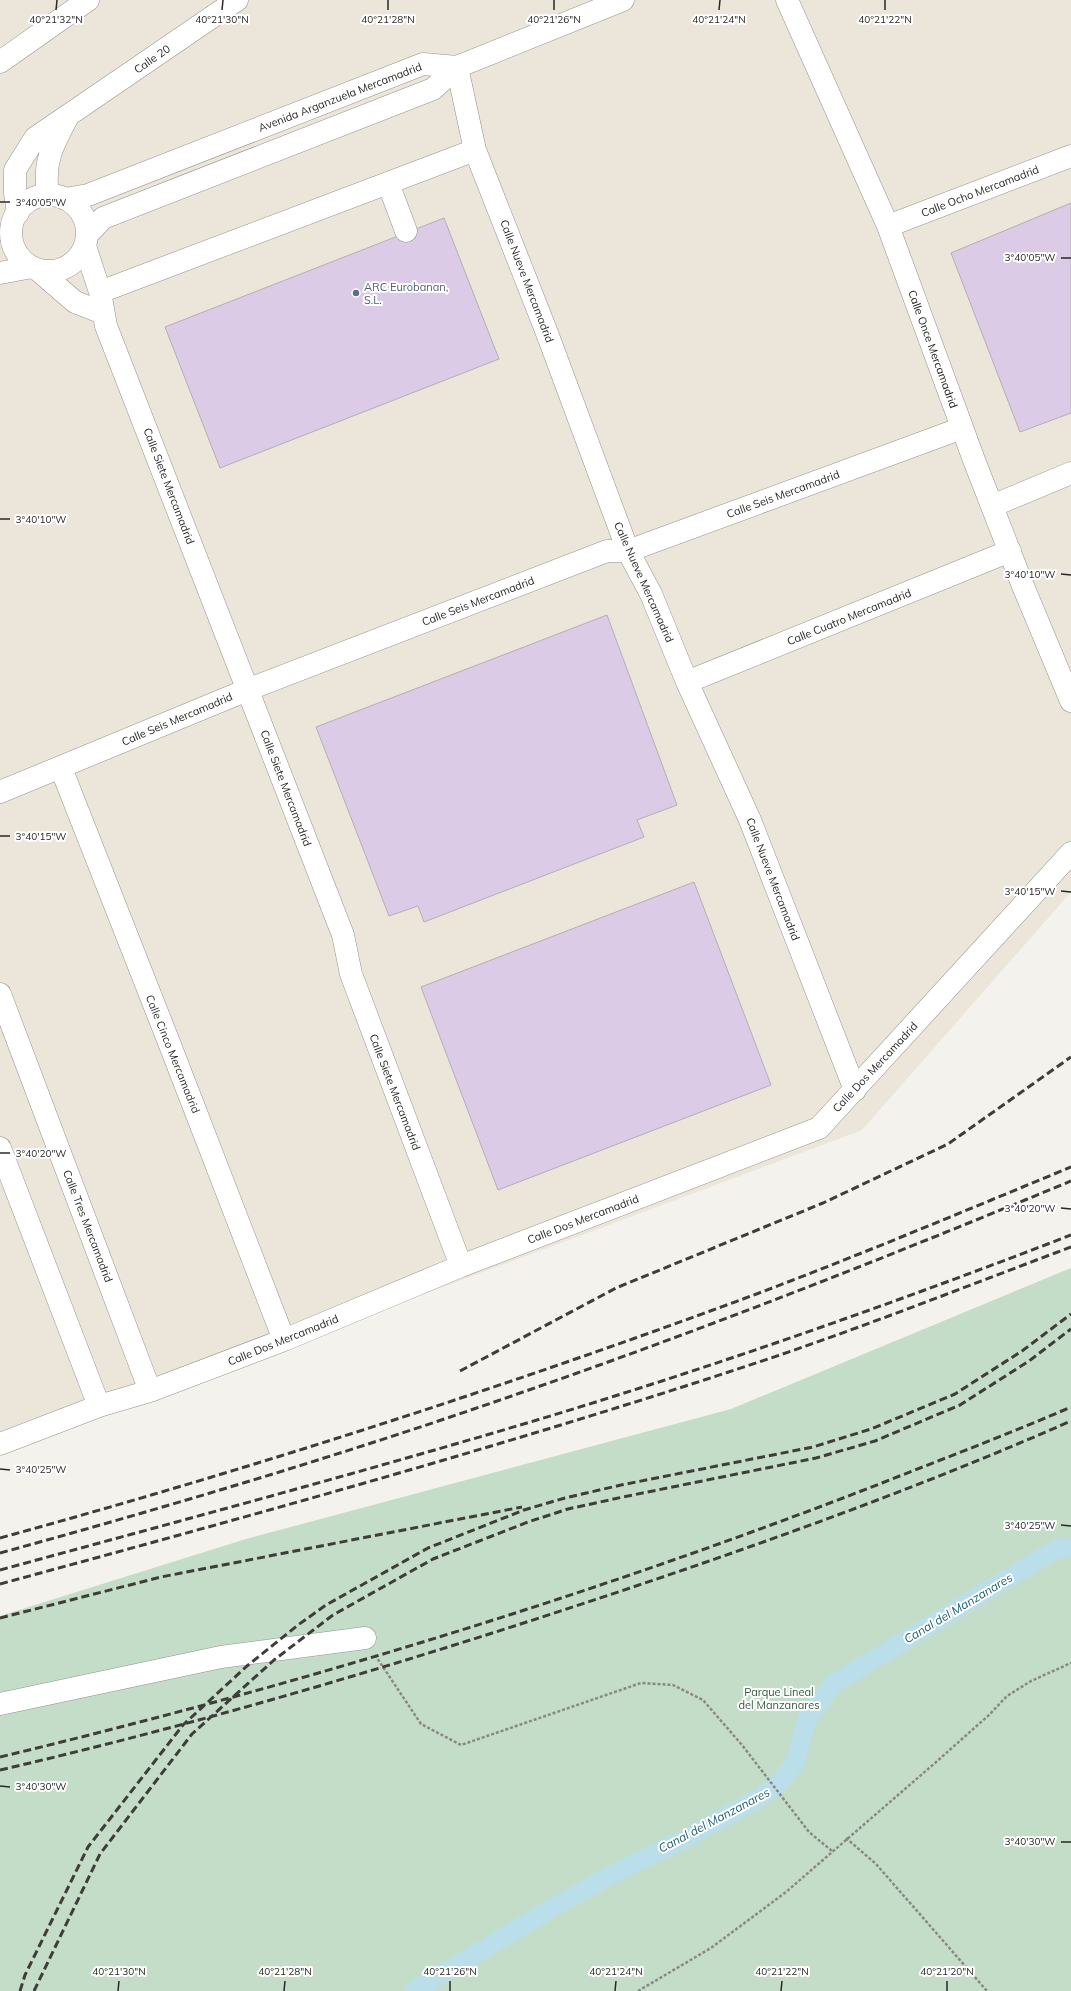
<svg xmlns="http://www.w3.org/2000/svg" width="1071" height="1991" viewBox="0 0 1071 1991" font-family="Mulish,sans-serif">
<rect width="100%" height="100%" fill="#f4f2ed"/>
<path fill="#ece6da" d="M 0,0 L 1071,0 L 1071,892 L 862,1130 L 0,1453 Z"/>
<path fill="#c4ddc8" d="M 1071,1268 L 1071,1991 L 0,1991 L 0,1616 L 246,1539 L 731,1409 Z"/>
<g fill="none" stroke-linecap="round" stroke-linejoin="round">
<path stroke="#badeea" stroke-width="19" d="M 414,1991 L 552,1908 L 613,1874 L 690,1836 L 762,1796 L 776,1786 L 795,1763 L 807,1719 L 833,1684 L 1058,1548 L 1071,1548"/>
</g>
<path fill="#dbcbe7" stroke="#b2afb4" d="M 1071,203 L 1071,413 L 1020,432 L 951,253 Z
M 444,218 L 499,359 L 220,468 L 165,327 Z
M 607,615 L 677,805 L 637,820 L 644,837 L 424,922 L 418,906 L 389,916 L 316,727 Z
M 694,882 L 771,1085 L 498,1190 L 421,987 Z"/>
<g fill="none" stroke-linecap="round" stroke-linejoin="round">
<g stroke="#94928d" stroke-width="23">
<path id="minor" d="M 787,0 L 888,226 L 974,460 L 1023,586 L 1071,701
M 0,62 L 88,0
M 457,67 L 475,150 L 547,333 L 628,551 L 651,594 L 687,682 L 750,820 L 855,1090
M 388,183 L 406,231
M 48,195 C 43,163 52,146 67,118
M11 233a38 38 0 1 1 76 0a38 38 0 1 1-76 0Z
M 65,199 L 88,195 L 423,64 L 457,67
M 18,213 L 15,193 L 15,170 L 35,138 L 237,0
M 888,226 L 1071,156
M 87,235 L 103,218 L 433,89 L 457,67 L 623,0
M 85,246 L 100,292 L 106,326 L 343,935 L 351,974 L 461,1266
M 38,270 L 75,302 L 103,313
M 0,273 L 32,267
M 100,292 L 475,150
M 992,506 L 1071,473
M 687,682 L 1010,551
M 61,768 L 170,1045 L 284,1340
M 0,792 L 247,690 L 607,551 L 628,551 L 962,428
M 0,994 L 150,1391
M 0,1148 L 99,1406
M 0,1444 L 99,1406 L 150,1391 L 284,1340 L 461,1266 L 819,1128 L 1071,853
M 0,1704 L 221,1657 L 365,1638"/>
</g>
<path stroke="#898885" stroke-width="2.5" stroke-dasharray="3 2" stroke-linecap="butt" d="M 375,1655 L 421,1724 L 461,1745 L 641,1683 L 673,1685 L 703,1700 L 742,1745 L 809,1832 L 832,1851
M 846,1838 L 876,1864 L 987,1991
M 638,1991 L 711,1948 L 786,1892 L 935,1763 L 989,1715 L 1007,1696 L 1031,1681 L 1071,1663"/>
<use href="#minor" stroke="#fff" stroke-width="22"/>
<path stroke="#3e3d3a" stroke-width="3" stroke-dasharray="8 4" stroke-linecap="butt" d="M 460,1371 L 616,1288 L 823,1203 L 948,1144 L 1071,1057
M 0,1538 C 251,1469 499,1389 743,1299 C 853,1258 962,1212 1071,1167
M 0,1553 C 175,1505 352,1452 523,1392 C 708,1328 890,1256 1071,1181
M 0,1570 C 176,1522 352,1475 527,1423 C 711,1368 892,1304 1071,1235
M 0,1584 C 254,1515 509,1445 759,1362 C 864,1327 967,1286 1071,1247
M 0,1618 L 161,1577 L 522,1507
M 0,1757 C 300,1685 594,1595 882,1483 C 945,1458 1009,1434 1071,1407
M 0,1770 C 199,1724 394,1666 588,1602 C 751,1548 914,1490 1071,1421
M 20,1991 L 25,1975 L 88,1847 L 183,1725 L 247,1666 L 298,1625 L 326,1605 L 428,1548 L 524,1510 L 565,1498 L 621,1485 L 813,1447 L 871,1429 L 955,1394 L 1022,1351 L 1071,1314
M 34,1991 L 100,1854 L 192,1734 L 274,1660 L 333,1615 L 433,1559 L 528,1522 L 568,1509 L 623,1497 L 816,1458 L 875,1441 L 960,1405 L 1029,1361 L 1071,1329"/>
</g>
<path fill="none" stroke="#292826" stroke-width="1.5" d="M 56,10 L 57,0M 222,10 L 223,0M 388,10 L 388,0M 554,10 L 554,0M 719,10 L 720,0M 885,10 L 885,0M 0,202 L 10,202M 1061,258 L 1071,258M 0,519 L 10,519M 1061,574 L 1071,575M 0,836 L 10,836M 1061,891 L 1071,892M 0,1153 L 10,1153M 1061,1208 L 1071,1209M 0,1469 L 10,1470M 1061,1525 L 1071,1526M 0,1786 L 10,1787M 1061,1842 L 1071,1842M 118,1991 L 119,1981M 284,1991 L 285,1981M 450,1991 L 450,1981M 615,1991 L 616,1981M 781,1991 L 782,1981M 947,1991 L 947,1981"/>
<circle fill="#5c6f8a" stroke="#fff" stroke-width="1.5" cx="356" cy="293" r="4"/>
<g text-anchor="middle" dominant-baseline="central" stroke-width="4" stroke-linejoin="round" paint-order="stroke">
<g font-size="11" fill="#292826" stroke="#fff">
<text transform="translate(152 59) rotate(-35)">Calle 20</text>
<text transform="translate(340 97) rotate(-21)">Avenida Arganzuela Mercamadrid</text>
<text transform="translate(980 191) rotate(-21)">Calle Ocho Mercamadrid</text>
<text transform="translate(527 281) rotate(69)">Calle Nueve Mercamadrid</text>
<text transform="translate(933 349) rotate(70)">Calle Once Mercamadrid</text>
<text transform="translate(169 486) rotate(69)">Calle Siete Mercamadrid</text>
<text transform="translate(783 494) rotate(-20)">Calle Seis Mercamadrid</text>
<text transform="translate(644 582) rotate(66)">Calle Nueve Mercamadrid</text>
<text transform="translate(478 601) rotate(-21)">Calle Seis Mercamadrid</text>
<text transform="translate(849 617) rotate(-22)">Calle Cuatro Mercamadrid</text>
<text transform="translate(177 719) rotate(-23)">Calle Seis Mercamadrid</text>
<text transform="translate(286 788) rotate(69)">Calle Siete Mercamadrid</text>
<text transform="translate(773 879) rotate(69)">Calle Nueve Mercamadrid</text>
<text transform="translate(173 1054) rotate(68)">Calle Cinco Mercamadrid</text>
<text transform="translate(875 1067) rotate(-47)">Calle Dos Mercamadrid</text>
<text transform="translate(395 1092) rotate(69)">Calle Siete Mercamadrid</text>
<text transform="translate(583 1219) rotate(-21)">Calle Dos Mercamadrid</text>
<text transform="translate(88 1226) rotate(69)">Calle Tres Mercamadrid</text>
<text transform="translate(283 1340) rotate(-22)">Calle Dos Mercamadrid</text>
</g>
<g font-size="11" fill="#4e5e75" stroke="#fff" text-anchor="start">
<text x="364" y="287">ARC Eurobanan,<tspan x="364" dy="13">S.L.</tspan></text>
</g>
<g font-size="11" fill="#315b3b" stroke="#fff">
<text x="779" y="1692">Parque Lineal<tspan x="779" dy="13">del Manzanares</tspan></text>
</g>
<g font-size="12" font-style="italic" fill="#1f6174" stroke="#fff">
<text transform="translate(958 1608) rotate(-31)">Canal del Manzanares</text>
<text transform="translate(714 1820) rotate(-28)">Canal del Manzanares</text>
</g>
</g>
<g font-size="10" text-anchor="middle" fill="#292826" stroke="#fff" stroke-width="4" stroke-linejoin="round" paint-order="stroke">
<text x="222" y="23">40°21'30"N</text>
<text x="388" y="23">40°21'28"N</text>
<text x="554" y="23">40°21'26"N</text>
<text x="719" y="23">40°21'24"N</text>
<text x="885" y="23">40°21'22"N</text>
<text x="56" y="23">40°21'32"N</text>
<text x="41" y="206">3°40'05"W</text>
<text x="1030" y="261">3°40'05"W</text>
<text x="41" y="523">3°40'10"W</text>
<text x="1030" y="578">3°40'10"W</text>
<text x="41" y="840">3°40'15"W</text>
<text x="1030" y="895">3°40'15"W</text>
<text x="41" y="1157">3°40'20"W</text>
<text x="1030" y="1212">3°40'20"W</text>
<text x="41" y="1473">3°40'25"W</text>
<text x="1030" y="1529">3°40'25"W</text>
<text x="41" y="1790">3°40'30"W</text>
<text x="1030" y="1845">3°40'30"W</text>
<text x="119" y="1975">40°21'30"N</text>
<text x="285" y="1975">40°21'28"N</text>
<text x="450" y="1975">40°21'26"N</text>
<text x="616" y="1975">40°21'24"N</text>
<text x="782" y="1975">40°21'22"N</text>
<text x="947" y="1975">40°21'20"N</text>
</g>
</svg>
